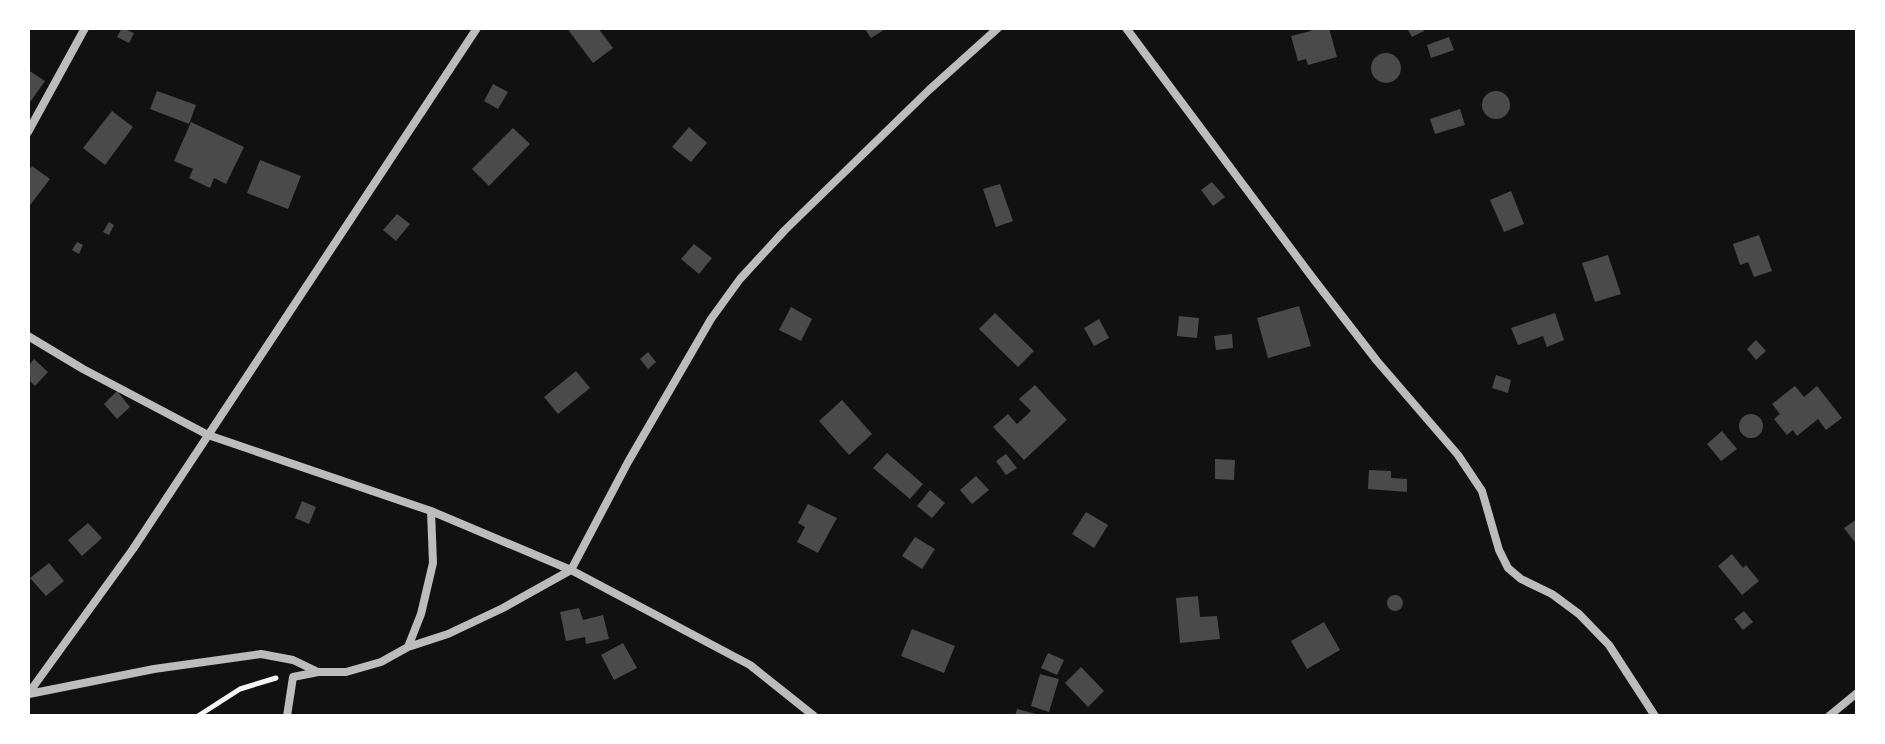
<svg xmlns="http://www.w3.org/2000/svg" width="1885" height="744" viewBox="0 0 1885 744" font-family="'Golos Text',sans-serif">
<rect width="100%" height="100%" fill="#111"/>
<path fill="#4a4a4a" d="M 122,28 L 134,33 L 129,43 L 117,37 Z
M 573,28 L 598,28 L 613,48 L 593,63 L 569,31 Z
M 864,28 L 887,28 L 871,38 Z
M 1310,28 L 1329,28 L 1337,57 L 1308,65 L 1306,59 L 1298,61 L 1291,36 L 1311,31 Z
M 1407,28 L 1423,28 L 1424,31 L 1412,37 Z
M 1449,37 L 1454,50 L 1431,58 L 1427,45 Z
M1371 68a15 15 0 1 1 30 0a15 15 0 1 1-30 0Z
M 28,70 L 45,81 L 28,105 Z
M 493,84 L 508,92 L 498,109 L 484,101 Z
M 157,91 L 196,105 L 189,124 L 150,109 Z
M1482 105a14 14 0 1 1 28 0a14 14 0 1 1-28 0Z
M 1460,109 L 1465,125 L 1435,134 L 1430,119 Z
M 112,111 L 133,127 L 105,165 L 83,148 Z
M 191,122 L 244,147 L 226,184 L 214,178 L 210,188 L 189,178 L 193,169 L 174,161 Z
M 689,127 L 707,143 L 691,162 L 672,147 Z
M 513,128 L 530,144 L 489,186 L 472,169 Z
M 260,160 L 301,176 L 288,209 L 247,193 Z
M 32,166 L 50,179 L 28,208 L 28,171 Z
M 1212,182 L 1225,197 L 1213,206 L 1201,190 Z
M 1000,184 L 1013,221 L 996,227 L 983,189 Z
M 1511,191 L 1524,224 L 1504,232 L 1490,200 Z
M 397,214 L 410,224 L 396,241 L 383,230 Z
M 109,222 L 114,225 L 109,235 L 103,232 Z
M 1759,235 L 1772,271 L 1754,277 L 1748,262 L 1740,265 L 1733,244 Z
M 77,242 L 83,245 L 79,254 L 72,250 Z
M 694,244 L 712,258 L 699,274 L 681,259 Z
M 1608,255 L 1621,294 L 1595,302 L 1582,263 Z
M 1299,306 L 1311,346 L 1268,358 L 1257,318 Z
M 791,307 L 812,319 L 801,341 L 779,330 Z
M 995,313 L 1034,351 L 1018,367 L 979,329 Z
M 1555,313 L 1564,340 L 1547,347 L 1543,336 L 1518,345 L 1511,328 Z
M 1179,316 L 1199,318 L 1197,338 L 1177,336 Z
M 1099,319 L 1109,338 L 1094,346 L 1084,328 Z
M 1232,334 L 1233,348 L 1216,350 L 1214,336 Z
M 1756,340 L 1766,351 L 1756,360 L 1747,349 Z
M 648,352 L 656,362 L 648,369 L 640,359 Z
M 34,359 L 48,372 L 35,386 L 28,379 L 28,366 Z
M 576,371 L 590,388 L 558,414 L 544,397 Z
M 1496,375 L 1511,380 L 1508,393 L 1492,388 Z
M 1035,385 L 1067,420 L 1024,460 L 993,427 L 1008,414 L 1017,424 L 1031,411 L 1019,399 Z
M 1795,386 L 1804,397 L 1817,386 L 1842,418 L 1826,430 L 1818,419 L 1797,436 L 1793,430 L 1787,435 L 1774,419 L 1780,414 L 1772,404 Z
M 117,391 L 130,407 L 117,419 L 104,404 Z
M 842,400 L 872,434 L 849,455 L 819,421 Z
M1739 426a12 12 0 1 1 24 0a12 12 0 1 1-24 0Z
M 1722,431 L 1737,449 L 1721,461 L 1707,444 Z
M 887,453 L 923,484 L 910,499 L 873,468 Z
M 1006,454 L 1017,468 L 1006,475 L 996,461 Z
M 1215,459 L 1235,460 L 1234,480 L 1215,479 Z
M 1369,470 L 1391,471 L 1391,478 L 1407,479 L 1407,492 L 1368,489 Z
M 976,476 L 989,490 L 972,504 L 960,490 Z
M 930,490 L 945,503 L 932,518 L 917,506 Z
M 302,501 L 316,507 L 309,524 L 295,518 Z
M 808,504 L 837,518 L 818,553 L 797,542 L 805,527 L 798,523 Z
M 1086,512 L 1108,525 L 1094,548 L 1072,534 Z
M 1857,519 L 1857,545 L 1844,528 Z
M 88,523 L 102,538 L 82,556 L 68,540 Z
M 915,537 L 935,549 L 922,569 L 902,556 Z
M 1732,554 L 1743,568 L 1746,565 L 1759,581 L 1742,595 L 1718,566 Z
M 49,563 L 64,581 L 46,596 L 30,578 Z
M1387 603a8 8 0 1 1 16 0a8 8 0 1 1-16 0Z
M 1198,596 L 1200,617 L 1217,616 L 1220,639 L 1180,643 L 1176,598 Z
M 579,608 L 583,620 L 603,615 L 609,639 L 586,644 L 585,637 L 566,641 L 560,612 Z
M 1744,611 L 1753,622 L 1743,630 L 1734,619 Z
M 1324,622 L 1340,650 L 1307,669 L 1291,641 Z
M 912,629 L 955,646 L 944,673 L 901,656 Z
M 623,643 L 637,668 L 614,680 L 601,655 Z
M 1048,653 L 1064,660 L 1057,675 L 1041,668 Z
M 1081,667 L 1104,691 L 1088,707 L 1065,683 Z
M 1040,674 L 1059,679 L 1049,712 L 1031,706 Z
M 1017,709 L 1040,715 L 1040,716 L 1015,716 Z"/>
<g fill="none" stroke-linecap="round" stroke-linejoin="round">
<path stroke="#f5f5f5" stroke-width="5" d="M 198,716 L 240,689 L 276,678"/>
<path stroke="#bcbcbc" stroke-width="8" d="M 1126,28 L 1315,281 L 1377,361 L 1458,455 L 1482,491 L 1499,550 L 1508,568 L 1521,579 L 1552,594 L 1579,614 L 1609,645 L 1655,716
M 28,132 L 85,28
M 28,336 L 83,369 L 208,435 L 431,511 L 571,570 L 750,665 L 814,716
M 408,647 L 448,634 L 503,608 L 571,570 L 628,462 L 711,319 L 740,279 L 785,230 L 929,90 L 998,28
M 28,694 L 133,549 L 477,28
M 29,694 L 154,669 L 261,654 L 293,660 L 316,671
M 287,716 L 293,677 L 318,672 L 346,672 L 381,662 L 408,647 L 421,614 L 433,563 L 431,511
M 1829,716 L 1857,693"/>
</g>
<rect width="1885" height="744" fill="none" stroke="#ffffff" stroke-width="60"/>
</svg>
